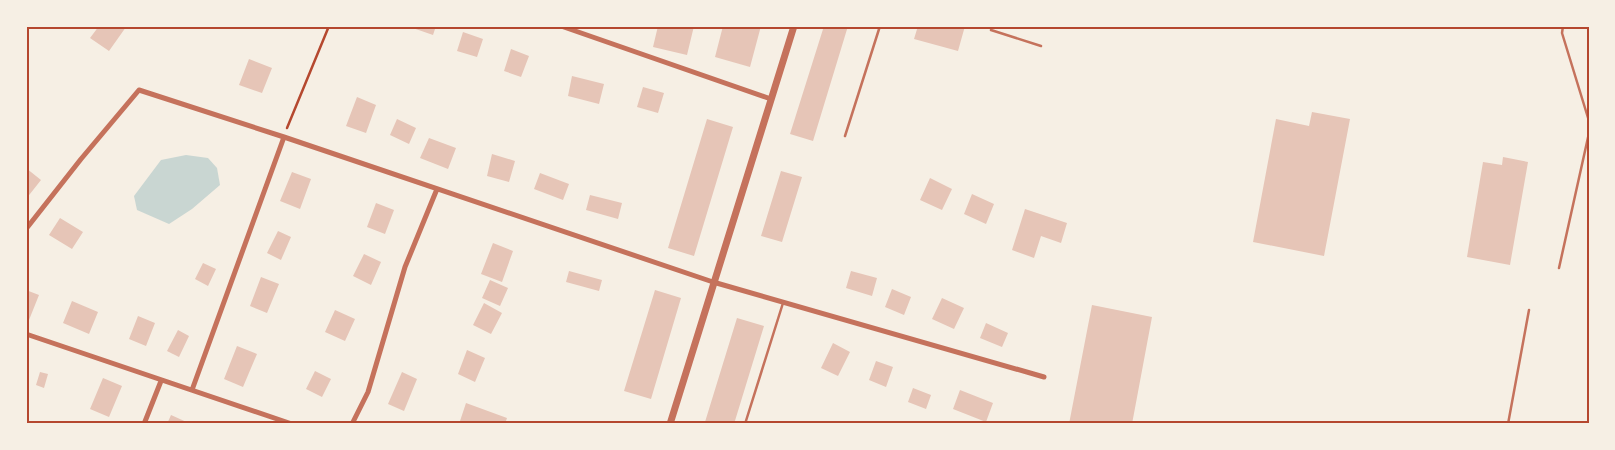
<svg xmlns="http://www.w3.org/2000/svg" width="1615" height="450" viewBox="0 0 1615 450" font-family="'Fira Sans',sans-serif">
<rect width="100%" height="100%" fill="#f6efe4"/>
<path fill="#c9d6d2" d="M 186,155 L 208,158 L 217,168 L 220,185 L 192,209 L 169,224 L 137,210 L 134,196 L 161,160 Z"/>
<path fill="#e6c5b7" d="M 99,26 L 124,26 L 126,27 L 109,51 L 90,38 Z
M 407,26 L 436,26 L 433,35 Z
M 658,26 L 694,26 L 687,55 L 653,47 Z
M 723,26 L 761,26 L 750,67 L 715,57 Z
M 824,26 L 848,26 L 813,141 L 790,134 Z
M 918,26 L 965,26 L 958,51 L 914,39 Z
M 463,32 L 483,39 L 477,57 L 457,51 Z
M 511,49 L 529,56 L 521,77 L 504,71 Z
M 249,59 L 272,68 L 262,93 L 239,85 Z
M 572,76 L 604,84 L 599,104 L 568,96 Z
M 643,87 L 664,93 L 658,113 L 637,107 Z
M 357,97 L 376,105 L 366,133 L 346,126 Z
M 1312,112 L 1350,119 L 1324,256 L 1253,242 L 1276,119 L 1309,126 Z
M 397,119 L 416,128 L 409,144 L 390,135 Z
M 707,119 L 733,127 L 694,256 L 668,248 Z
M 429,138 L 456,148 L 448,169 L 420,158 Z
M 492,154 L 515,161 L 509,182 L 487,176 Z
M 1503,157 L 1528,162 L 1510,265 L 1467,257 L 1483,162 L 1502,165 Z
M 26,168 L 41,180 L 26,199 Z
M 781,171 L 802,177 L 782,242 L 761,236 Z
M 292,172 L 311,179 L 300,209 L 280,201 Z
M 540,173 L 569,184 L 563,200 L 534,189 Z
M 930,178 L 952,189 L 942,210 L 920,200 Z
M 972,194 L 994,204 L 986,224 L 964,214 Z
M 590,195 L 622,203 L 618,219 L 586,210 Z
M 376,203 L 394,210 L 385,234 L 367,227 Z
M 1025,209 L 1067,223 L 1061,243 L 1041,236 L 1034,258 L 1012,250 Z
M 60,218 L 83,232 L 72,249 L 49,235 Z
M 278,231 L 291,237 L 281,260 L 267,253 Z
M 493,243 L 513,251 L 502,282 L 481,274 Z
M 364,254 L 381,262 L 371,285 L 353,276 Z
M 203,263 L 216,269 L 208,286 L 195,279 Z
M 569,271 L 602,280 L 599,291 L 566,282 Z
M 851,271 L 877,278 L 872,296 L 846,288 Z
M 261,277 L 279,284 L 267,313 L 250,306 Z
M 490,280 L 508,288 L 500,306 L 482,298 Z
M 892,289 L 911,297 L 904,315 L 885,307 Z
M 26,290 L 39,295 L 29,320 L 26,318 Z
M 655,290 L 681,298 L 651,399 L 624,391 Z
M 942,298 L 964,308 L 954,329 L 932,319 Z
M 72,301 L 98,312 L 89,334 L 63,323 Z
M 484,303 L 502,313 L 491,334 L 473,325 Z
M 1092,305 L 1152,317 L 1132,424 L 1069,424 Z
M 335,310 L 355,319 L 345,341 L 325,332 Z
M 138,316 L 155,323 L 146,346 L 129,339 Z
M 737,318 L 764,326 L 734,424 L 710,424 L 705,422 Z
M 986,323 L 1008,333 L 1002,347 L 980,338 Z
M 178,330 L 189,336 L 179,357 L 167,351 Z
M 833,343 L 850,352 L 838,376 L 821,368 Z
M 237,346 L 257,354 L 243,387 L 224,379 Z
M 467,350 L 485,358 L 475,382 L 458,374 Z
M 876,361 L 893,367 L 886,387 L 869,380 Z
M 315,371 L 331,379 L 322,397 L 306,389 Z
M 40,372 L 48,374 L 44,388 L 36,385 Z
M 402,372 L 417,379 L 404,411 L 388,404 Z
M 103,378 L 122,386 L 109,417 L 90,409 Z
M 913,388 L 931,395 L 926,409 L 908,402 Z
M 960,390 L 993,403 L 986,422 L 953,409 Z
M 466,403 L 507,418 L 505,424 L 459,424 Z
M 171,415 L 191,424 L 167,424 Z"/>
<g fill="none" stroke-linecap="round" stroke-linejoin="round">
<path stroke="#b5482f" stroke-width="2.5" d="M 287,128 L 329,26"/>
<path stroke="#c5725c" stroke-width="2.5" d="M 992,26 L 991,30 L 1041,46
M 1563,26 L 1562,33 L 1589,121
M 845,136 L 880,26
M 1559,268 L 1589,133
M 745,424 L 783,303
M 1508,424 L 1529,310"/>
<path stroke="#c5725c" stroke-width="5" d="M 561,26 L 771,99
M 26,229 L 81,159 L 139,90 L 284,137 L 713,282 L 1044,377
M 26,334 L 292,424
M 192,390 L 284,137
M 144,424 L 161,381
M 352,424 L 368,392 L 405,267 L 437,189"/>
<path stroke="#c5725c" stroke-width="7" d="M 670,424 L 794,26"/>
</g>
<rect width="1615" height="450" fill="none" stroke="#f6efe4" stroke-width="55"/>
<rect x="28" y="28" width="1560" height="394" fill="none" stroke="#b5482f" stroke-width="2"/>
</svg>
